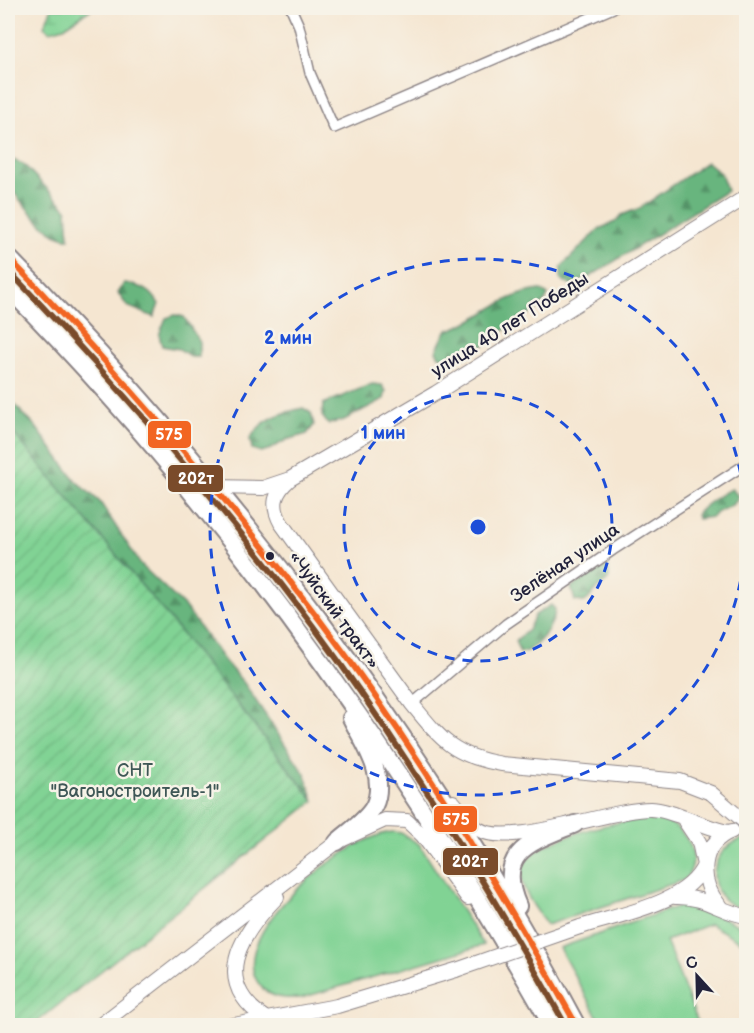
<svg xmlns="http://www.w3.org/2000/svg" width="754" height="1033" viewBox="0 0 754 1033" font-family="'Balsamiq Sans',sans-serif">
<defs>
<pattern id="forest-firs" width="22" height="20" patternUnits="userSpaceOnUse" patternTransform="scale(1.5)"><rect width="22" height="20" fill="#68b57e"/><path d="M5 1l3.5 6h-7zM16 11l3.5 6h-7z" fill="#559368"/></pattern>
<pattern id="wetland-marsh" width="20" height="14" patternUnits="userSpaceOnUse" patternTransform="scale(1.5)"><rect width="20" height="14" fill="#81d394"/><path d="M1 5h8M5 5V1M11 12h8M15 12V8" fill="none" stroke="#6fb580"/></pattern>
<pattern id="garden-furrows" width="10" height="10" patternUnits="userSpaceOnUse" patternTransform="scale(1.5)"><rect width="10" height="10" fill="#81d394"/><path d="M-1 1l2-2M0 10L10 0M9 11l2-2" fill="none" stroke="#6fb580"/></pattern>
</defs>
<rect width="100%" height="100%" fill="#f7f3e8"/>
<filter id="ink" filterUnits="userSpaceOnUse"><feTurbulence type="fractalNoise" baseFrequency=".0167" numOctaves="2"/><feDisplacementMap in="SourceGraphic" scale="12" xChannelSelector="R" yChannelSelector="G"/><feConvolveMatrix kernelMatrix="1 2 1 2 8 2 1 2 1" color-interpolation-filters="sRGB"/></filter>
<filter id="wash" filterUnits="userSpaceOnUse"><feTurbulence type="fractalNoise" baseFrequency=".008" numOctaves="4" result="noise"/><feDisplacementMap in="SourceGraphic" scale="24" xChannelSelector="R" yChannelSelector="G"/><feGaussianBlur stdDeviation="1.35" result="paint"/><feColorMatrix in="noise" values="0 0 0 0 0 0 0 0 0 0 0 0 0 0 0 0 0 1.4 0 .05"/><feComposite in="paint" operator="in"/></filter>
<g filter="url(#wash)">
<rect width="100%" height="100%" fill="#f5e6d1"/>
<path fill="#81d394" stroke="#527a68" stroke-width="1.5" d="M 656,817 C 682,823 707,856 684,880 L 546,925 C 537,909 519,890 522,870 C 528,837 628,819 656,817 Z
M 392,832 L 401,833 L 419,844 L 484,945 L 301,998 C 283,999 267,998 257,981 C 228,931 347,837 392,832 Z
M 746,838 L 746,908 C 706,907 701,849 746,838 Z
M 682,905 L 705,909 L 746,929 L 746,952 L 743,943 L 710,924 L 666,941 L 699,1025 L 602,1025 L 559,948 Z"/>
<path fill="url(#forest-firs)" stroke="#456c5c" stroke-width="1.5" d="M 8,158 L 23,164 L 67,209 L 69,239 C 43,234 26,205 8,186 Z
M 707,162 L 721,174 L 727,191 L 591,276 L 571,285 L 561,280 L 561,267 L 599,229 L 615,222 L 622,215 L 640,208 Z
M 124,283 C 141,287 150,288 159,304 L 154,317 L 127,306 L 118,293 Z
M 541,290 L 548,295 L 545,301 L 535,311 L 522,317 L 470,355 L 452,360 L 439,356 L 436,351 L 446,331 C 483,320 501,294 541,290 Z
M 175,315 L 184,317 L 199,341 L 199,357 L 191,357 L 179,349 L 162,346 L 159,335 L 166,318 Z
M 372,384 L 382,385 L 386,391 L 384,399 L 344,420 L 328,424 L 322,416 L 323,404 Z
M 8,398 L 36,427 L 76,481 L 100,502 L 141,565 L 185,607 L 226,663 L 244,683 L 305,774 L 314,801 L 169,618 L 8,427 Z
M 303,408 L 311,413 L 314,425 L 307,434 L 286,440 L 271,449 L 261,452 L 252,449 L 250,439 C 262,418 281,413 303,408 Z
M 732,489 L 739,497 C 734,508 720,508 712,517 L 698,519 L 696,515 C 701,507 723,492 732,489 Z
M 607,565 C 614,586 603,579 594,592 C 590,597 590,599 584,602 L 575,601 L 571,587 Z
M 551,605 L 555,609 C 555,625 536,651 520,653 L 515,641 L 528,630 L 535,615 Z"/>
<path fill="url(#wetland-marsh)" stroke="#527a68" stroke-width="1.5" d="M 52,8 L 93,8 L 64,27 L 50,31 L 44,26 Z"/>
<path fill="url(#garden-furrows)" stroke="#527a68" stroke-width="1.5" d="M 8,427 L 169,618 L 314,801 L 32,1026 L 8,1025 Z"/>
</g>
<g filter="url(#ink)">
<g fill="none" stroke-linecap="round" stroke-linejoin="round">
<g stroke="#8c8486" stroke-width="12">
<path id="street" d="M 291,8 L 299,26 L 310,73 L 334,128 L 613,8
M 412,704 L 506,624 L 613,550 L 746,464"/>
</g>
<g stroke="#8c8486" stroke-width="16">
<path id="secondary" d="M 290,479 C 274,493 271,505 281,523 L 412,704 C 442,741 454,756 502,764 L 680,781 L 711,793 L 746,823
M 215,487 L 263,488 L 290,479 L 436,393 L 746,197
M 453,802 C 461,811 468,822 478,829 C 508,849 610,809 650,809 C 671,809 704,828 728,832
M 675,897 C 707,896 719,912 746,916
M 719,905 C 699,881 699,844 732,831
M 580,927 C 617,915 688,904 704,865 L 699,842 L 685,821
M 268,1020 C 209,983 240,935 277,897
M 99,1026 L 337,842 L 385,820 L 407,821 L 423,836 L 468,898
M 228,1026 L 337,1006 L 456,970"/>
</g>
<g stroke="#8c8486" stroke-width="20">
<path id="highway" d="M 8,257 C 231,483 427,744 577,1026
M 8,288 C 223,506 402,759 552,1026
M 337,842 C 349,831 367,820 374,806 C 388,777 363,742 351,718
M 518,906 C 494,851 532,842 575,824"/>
</g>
<use href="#street" stroke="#fff" stroke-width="9"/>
<use href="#secondary" stroke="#fff" stroke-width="14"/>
<use href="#highway" stroke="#fff" stroke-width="16"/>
<g stroke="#8c8486" stroke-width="16" stroke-linecap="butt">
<path id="secondary-bridge" d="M 456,970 L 580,927"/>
</g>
<use href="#secondary-bridge" stroke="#fff" stroke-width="14"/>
<g stroke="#f7f3e8" stroke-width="10">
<path id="bus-1" d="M 8,257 C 118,372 222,491 319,619 C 416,747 498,885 577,1026"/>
</g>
<g stroke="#f7f3e8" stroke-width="10">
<path id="bus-2" d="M 8,270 C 116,383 219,500 313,626 C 407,753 489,887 566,1026"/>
</g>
<use href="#bus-1" stroke="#f26522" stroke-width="6"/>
<use href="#bus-2" stroke="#7a4b2a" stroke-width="6"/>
</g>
</g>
<g fill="none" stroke="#1d4ed8" stroke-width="3" stroke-dasharray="10 8">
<circle cx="478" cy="527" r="134"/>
<circle cx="478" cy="527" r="268"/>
</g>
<circle fill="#22223b" stroke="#f7f3e8" stroke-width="2" cx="270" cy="556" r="5"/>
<g text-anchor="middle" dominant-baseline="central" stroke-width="5" stroke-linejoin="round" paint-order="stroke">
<g font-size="18" fill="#22223b" stroke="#f7f3e8">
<text transform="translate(510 325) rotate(-32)">улица 40 лет Победы</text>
<text transform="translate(565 563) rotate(-34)">Зелёная улица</text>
<text transform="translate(334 610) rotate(54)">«Чуйский тракт»</text>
</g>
<g font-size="18" fill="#3e5756" stroke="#f7f3e8">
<text x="135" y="770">СНТ<tspan x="135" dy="21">"Вагоностроитель-1"</tspan></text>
</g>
</g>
<circle cx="478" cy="527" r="9" fill="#1d4ed8" stroke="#f7f3e8" stroke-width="3"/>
<g font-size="18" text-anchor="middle" font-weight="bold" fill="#1d4ed8" stroke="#f7f3e8" stroke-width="5" stroke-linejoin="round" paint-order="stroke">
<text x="288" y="344">2 мин</text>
<text x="383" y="439">1 мин</text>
</g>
<g stroke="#f7f3e8" stroke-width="2">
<rect x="147" y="420" width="45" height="29" rx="6" fill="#f26522"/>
<rect x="167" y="464" width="57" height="29" rx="6" fill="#7a4b2a"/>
<rect x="433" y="805" width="45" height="28" rx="6" fill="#f26522"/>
<rect x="442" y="847" width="57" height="29" rx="6" fill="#7a4b2a"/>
</g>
<g font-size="16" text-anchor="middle" font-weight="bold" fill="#fff">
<text x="169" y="440">575</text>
<text x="196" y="484">202т</text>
<text x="456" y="825">575</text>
<text x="470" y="867">202т</text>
</g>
<rect width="754" height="1033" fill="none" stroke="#f7f3e8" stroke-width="30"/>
<g transform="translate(697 976) rotate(338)" stroke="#f7f3e8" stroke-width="4.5" paint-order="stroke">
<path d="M0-4.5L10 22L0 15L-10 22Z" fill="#22223b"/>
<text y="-9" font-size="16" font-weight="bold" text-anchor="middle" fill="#22223b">С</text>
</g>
</svg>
